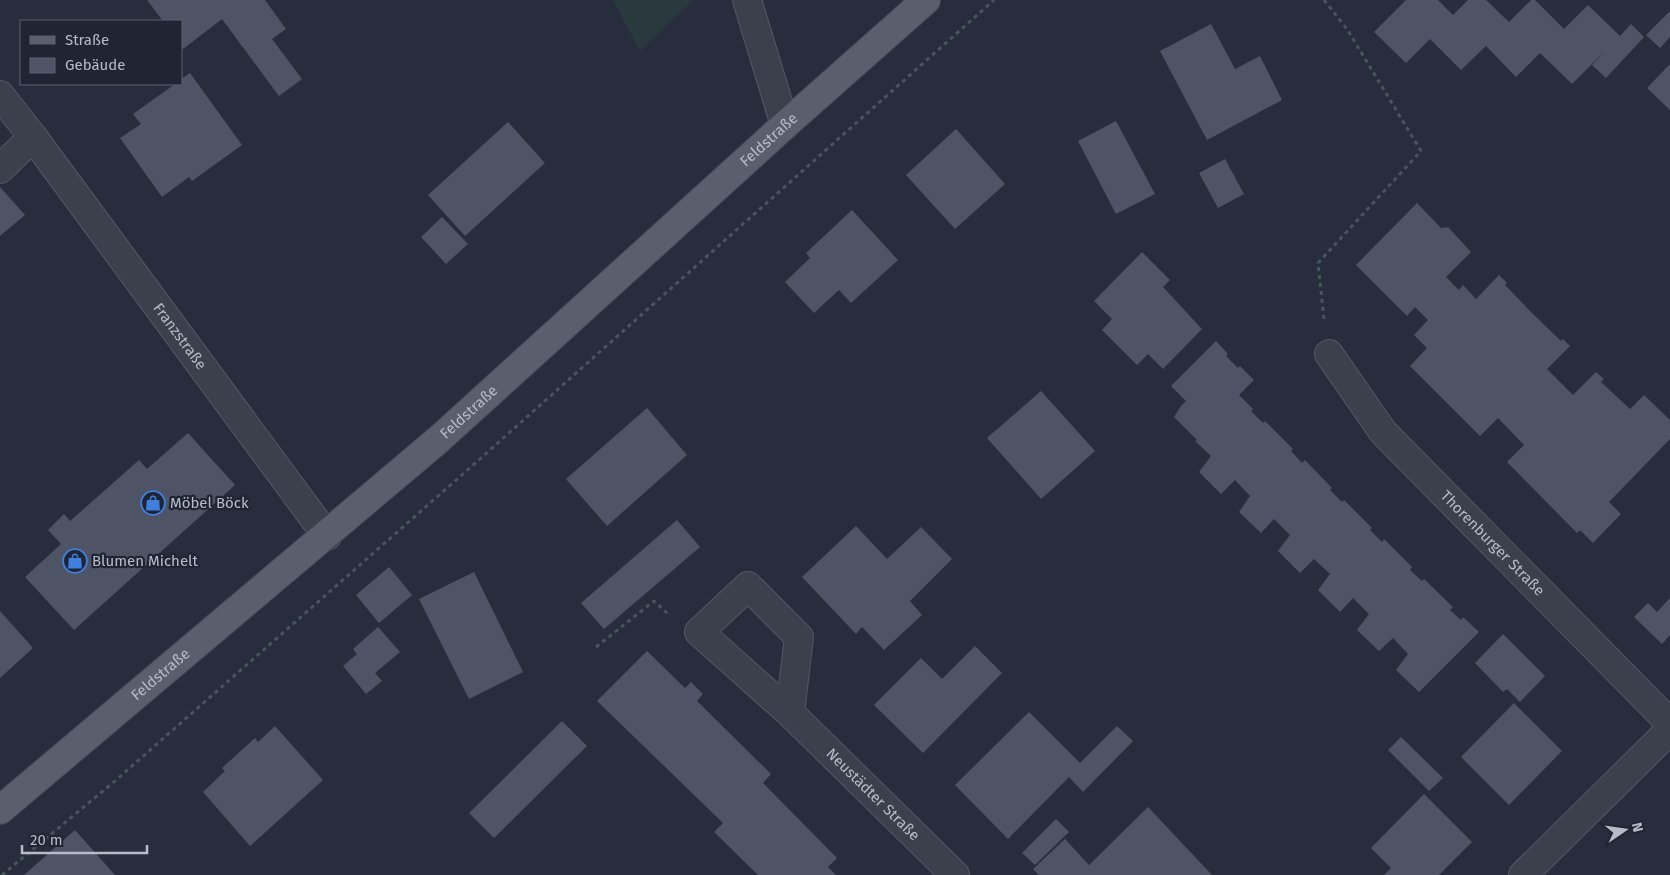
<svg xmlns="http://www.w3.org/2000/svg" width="1670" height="875" viewBox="0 0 1670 875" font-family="'Fira Sans',sans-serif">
<rect width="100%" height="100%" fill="#282d3d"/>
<path fill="#29393e" d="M 613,0 L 693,0 L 640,51 Z"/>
<path fill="#4e5466" d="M 147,0 L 265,0 L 286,29 L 272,39 L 302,79 L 279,96 L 222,19 L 183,49 L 181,46 L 181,21 L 163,21 Z
M 1406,0 L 1438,0 L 1453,15 L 1468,0 L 1486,0 L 1509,22 L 1531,0 L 1535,0 L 1564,29 L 1588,5 L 1620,36 L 1631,24 L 1644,37 L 1606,78 L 1592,65 L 1605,51 L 1572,84 L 1540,53 L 1516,77 L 1486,46 L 1461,70 L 1430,39 L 1406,63 L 1374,32 Z
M 1670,11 L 1670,37 L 1660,48 L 1646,35 Z
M 1211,24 L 1235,69 L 1260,56 L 1282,100 L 1207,140 L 1160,51 Z
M 1670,64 L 1670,110 L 1647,88 Z
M 190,73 L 242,145 L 192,181 L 189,177 L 162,197 L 120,138 L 141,124 L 133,114 L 175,84 L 181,84 L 181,79 Z
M 1116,121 L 1155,194 L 1116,214 L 1078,141 Z
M 508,122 L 545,163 L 465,236 L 428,195 Z
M 956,129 L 1005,184 L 955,229 L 906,175 Z
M 1225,159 L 1244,194 L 1218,208 L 1199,173 Z
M 0,187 L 25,215 L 0,236 Z
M 1417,203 L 1441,228 L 1448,227 L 1471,252 L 1446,277 L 1459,290 L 1463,285 L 1476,299 L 1499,275 L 1507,283 L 1505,285 L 1532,313 L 1561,341 L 1563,339 L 1570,346 L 1547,369 L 1573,395 L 1596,372 L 1604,379 L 1601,382 L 1630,409 L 1644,395 L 1670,420 L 1670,439 L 1609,502 L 1621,514 L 1593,543 L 1580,530 L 1577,533 L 1507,462 L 1524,445 L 1498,418 L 1480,436 L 1410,366 L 1427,348 L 1414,335 L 1428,320 L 1415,307 L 1407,316 L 1356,265 Z
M 852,210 L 898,260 L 851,303 L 839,290 L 814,313 L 785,282 L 810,258 L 806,253 Z
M 442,217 L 468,244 L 446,264 L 421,237 Z
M 1142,252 L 1170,280 L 1163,287 L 1202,329 L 1163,369 L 1148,354 L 1137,365 L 1102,330 L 1112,319 L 1094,301 Z
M 1216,341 L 1228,354 L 1226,356 L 1238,368 L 1240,366 L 1254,380 L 1239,395 L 1253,409 L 1251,411 L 1263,423 L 1265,421 L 1293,449 L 1291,451 L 1302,463 L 1305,460 L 1332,488 L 1330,490 L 1342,502 L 1344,500 L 1372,528 L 1370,530 L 1382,542 L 1384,539 L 1412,567 L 1410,570 L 1422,581 L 1424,579 L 1453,607 L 1450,610 L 1461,620 L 1463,617 L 1479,632 L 1419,692 L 1396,670 L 1408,654 L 1393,638 L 1379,651 L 1357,630 L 1369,614 L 1353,598 L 1340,612 L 1318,590 L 1330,574 L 1314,559 L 1300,573 L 1278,551 L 1290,535 L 1274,519 L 1261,533 L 1239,512 L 1250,496 L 1235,480 L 1221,494 L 1199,472 L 1211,456 L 1195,441 L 1197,440 L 1174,417 L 1181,406 L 1186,401 L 1171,386 Z
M 1041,391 L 1095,451 L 1041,499 L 987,438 Z
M 647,408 L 687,455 L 607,526 L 566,479 Z
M 188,433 L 235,485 L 74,630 L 25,577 L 61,544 L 48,530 L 64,514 L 70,521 L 139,460 L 147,469 Z
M 677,520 L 700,547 L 604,629 L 581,603 Z
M 856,526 L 887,559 L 921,527 L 952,559 L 910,601 L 922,615 L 884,650 L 862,627 L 856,634 L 802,577 Z
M 389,567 L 412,595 L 379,623 L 356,595 Z
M 474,572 L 523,672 L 469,699 L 419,599 Z
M 1670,598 L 1670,635 L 1662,644 L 1634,617 L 1648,603 L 1657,612 Z
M 0,611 L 33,648 L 0,678 Z
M 378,627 L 400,652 L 375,673 L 382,681 L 366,694 L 343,666 L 357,654 L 353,649 Z
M 1503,634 L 1545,676 L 1520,702 L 1507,689 L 1503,692 L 1475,663 Z
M 975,646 L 1002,673 L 923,753 L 874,705 L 921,658 L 942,679 Z
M 647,651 L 685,688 L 691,682 L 703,694 L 697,701 L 771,774 L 763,783 L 837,858 L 828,867 L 836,875 L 758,875 L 714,832 L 723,823 L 597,701 Z
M 1514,703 L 1562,751 L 1509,805 L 1461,757 Z
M 1029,712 L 1080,763 L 1117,726 L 1133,741 L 1083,792 L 1069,777 L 1008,839 L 955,785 Z
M 562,721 L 587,746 L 494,838 L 469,813 Z
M 275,726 L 323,780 L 250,846 L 203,792 L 225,771 L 222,768 L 255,738 L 258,742 Z
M 1401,737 L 1443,778 L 1429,791 L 1388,750 Z
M 1424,794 L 1472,842 L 1439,875 L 1384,875 L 1391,868 L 1371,848 Z
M 1148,807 L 1212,875 L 1039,875 L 1033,869 L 1065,839 L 1089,865 Z
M 1056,819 L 1069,832 L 1035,865 L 1022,853 Z
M 75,830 L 115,875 L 24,875 Z"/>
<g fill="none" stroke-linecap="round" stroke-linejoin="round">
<g stroke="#535865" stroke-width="30">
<g id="minor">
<path d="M 747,0 L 785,125"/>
<path id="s1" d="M 0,95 L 33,137 L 327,536"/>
<path d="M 0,169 L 33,137"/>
<path id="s2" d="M 1329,354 L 1383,432 L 1670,723"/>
<path id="s3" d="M 790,713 L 799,637 L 748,586 L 699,632 L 790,713 L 955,875"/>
<path d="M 1523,875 L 1670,730"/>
</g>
</g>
<g stroke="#454957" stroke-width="30">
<g id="major">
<path id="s4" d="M 0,810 L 438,440 L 785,125 L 926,0"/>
</g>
</g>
<path stroke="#47565b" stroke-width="3" stroke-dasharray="4 4" stroke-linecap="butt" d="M 1324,0 L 1347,29 L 1421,151 L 1318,263 L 1324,320
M 596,647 L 654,601 L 668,614
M 2,875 L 115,781 L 463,474 L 994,0"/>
<use href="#minor" stroke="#3b404d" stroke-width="28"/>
<use href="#major" stroke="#595f6d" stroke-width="28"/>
</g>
<defs>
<g id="shop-ring" transform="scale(1.25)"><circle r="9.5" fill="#202533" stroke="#3f7fe0" stroke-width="1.5"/><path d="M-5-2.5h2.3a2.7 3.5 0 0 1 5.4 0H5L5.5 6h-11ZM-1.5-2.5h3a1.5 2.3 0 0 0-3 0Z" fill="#3f7fe0"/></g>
</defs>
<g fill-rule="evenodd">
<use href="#shop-ring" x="153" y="503"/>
<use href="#shop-ring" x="75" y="561"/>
</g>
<g text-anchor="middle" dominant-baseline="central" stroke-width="4.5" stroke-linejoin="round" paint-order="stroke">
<g font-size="15" fill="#b8bbc8" stroke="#202533">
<text stroke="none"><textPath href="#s4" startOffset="1020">Feldstraße</textPath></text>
<text stroke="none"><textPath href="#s1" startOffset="301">Franzstraße</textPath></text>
<text stroke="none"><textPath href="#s4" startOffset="615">Feldstraße</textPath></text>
<text stroke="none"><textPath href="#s2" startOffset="251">Thorenburger Straße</textPath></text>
<text stroke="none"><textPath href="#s4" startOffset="210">Feldstraße</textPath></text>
<text stroke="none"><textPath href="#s3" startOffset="454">Neustädter Straße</textPath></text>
</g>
<g font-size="15" fill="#b8bbc8" stroke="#202533" text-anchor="start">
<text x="170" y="503">Möbel Böck</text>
<text x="92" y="561">Blumen Michelt</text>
</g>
</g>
<rect x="20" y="20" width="162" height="65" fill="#202533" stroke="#5d616f"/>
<rect x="30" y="36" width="25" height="8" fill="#595f6d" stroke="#5d616f"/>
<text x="65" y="45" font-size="15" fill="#b8bbc8">Straße</text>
<rect x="30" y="58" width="25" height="15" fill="#4e5466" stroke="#5d616f"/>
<text x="65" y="70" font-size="15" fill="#b8bbc8">Gebäude</text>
<g transform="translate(1625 830) rotate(77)" stroke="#202533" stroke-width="4" paint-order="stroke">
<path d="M0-4L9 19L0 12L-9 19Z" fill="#b8bbc8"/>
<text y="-8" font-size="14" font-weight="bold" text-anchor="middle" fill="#b8bbc8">N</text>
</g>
<path d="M22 845v8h125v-8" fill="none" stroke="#b8bbc8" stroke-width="2.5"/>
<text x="30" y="845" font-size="15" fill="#b8bbc8" stroke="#202533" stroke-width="4" paint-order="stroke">20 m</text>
</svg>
